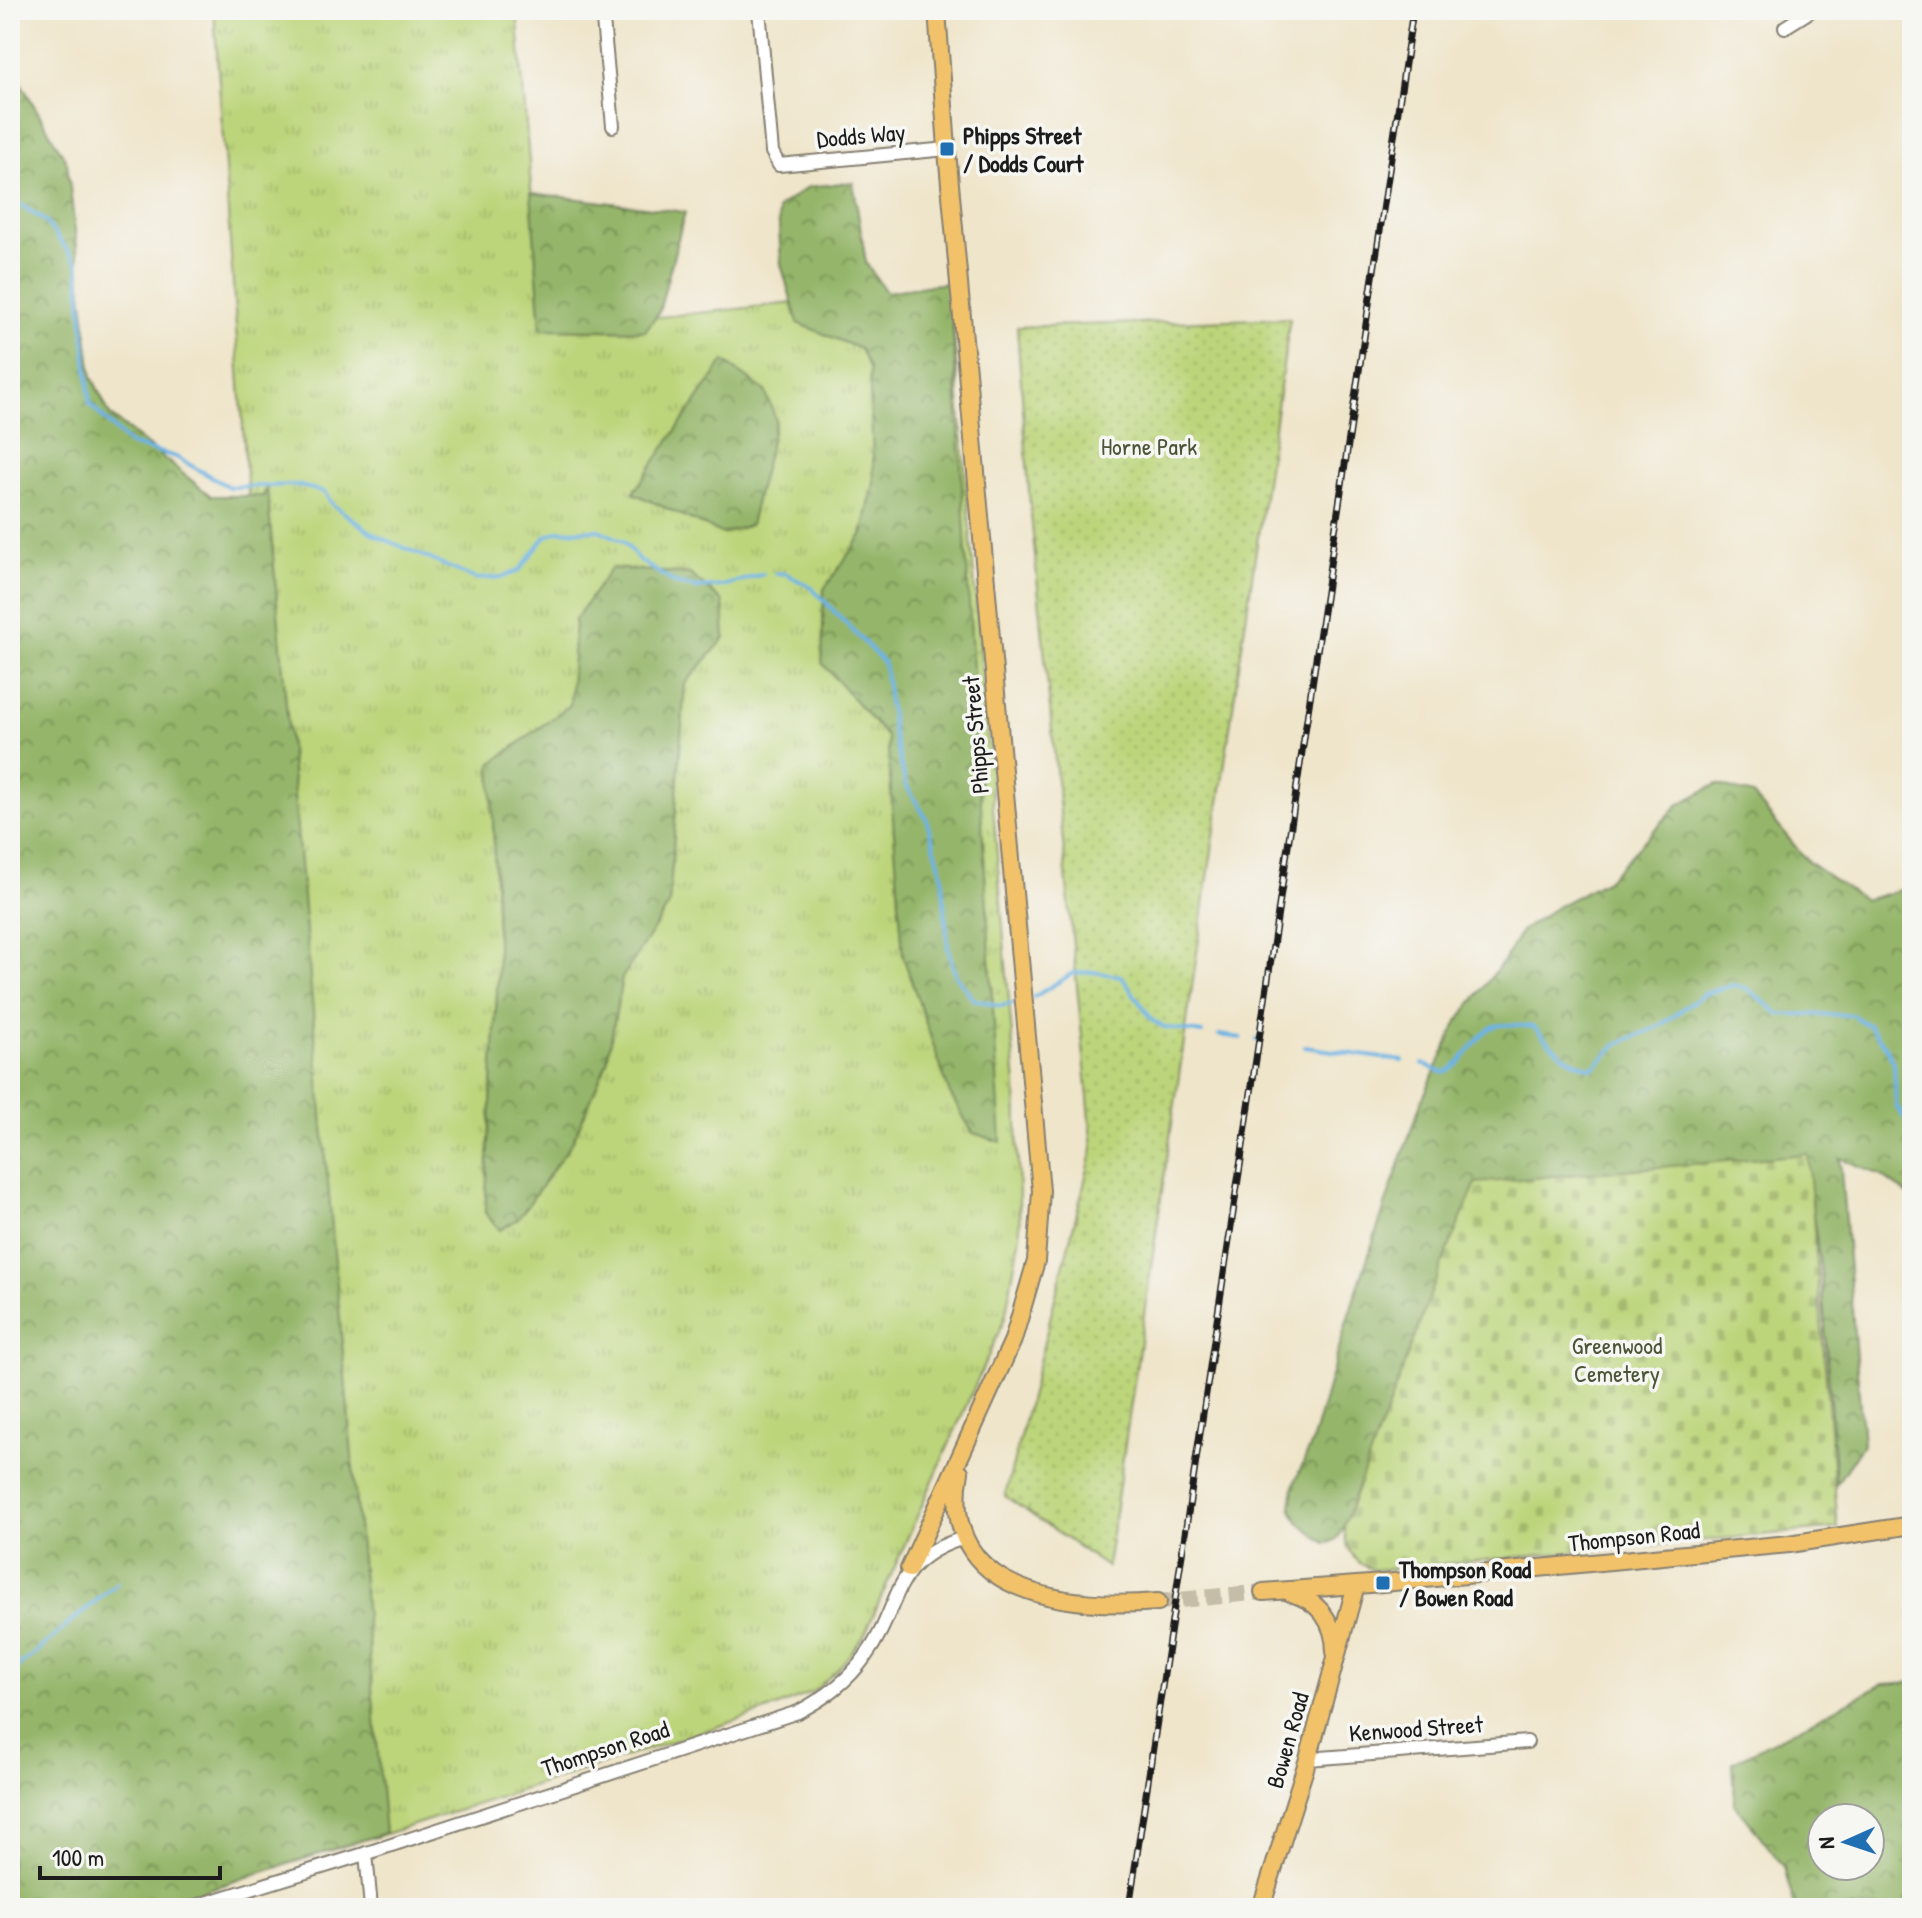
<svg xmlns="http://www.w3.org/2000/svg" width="1922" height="1918" viewBox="0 0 1922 1918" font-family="'Patrick Hand',sans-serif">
<defs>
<pattern id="grass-tufts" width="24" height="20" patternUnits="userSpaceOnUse" patternTransform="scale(2)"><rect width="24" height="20" fill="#bcd57a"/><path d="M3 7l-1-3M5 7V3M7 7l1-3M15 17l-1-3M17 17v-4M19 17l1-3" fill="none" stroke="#a1b669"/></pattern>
<pattern id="forest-crowns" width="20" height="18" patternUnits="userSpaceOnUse" patternTransform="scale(2)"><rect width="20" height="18" fill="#95b66a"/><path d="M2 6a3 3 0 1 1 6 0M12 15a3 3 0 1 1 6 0" fill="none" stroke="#799356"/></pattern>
<pattern id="cemetery-stones" width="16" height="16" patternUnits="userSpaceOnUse" patternTransform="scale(2)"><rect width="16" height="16" fill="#bcd57a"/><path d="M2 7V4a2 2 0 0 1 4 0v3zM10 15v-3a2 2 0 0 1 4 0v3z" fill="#a1b669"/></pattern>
<pattern id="park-dots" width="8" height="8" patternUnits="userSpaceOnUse" patternTransform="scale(2)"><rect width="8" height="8" fill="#bcd57a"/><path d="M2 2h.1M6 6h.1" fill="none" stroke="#a1b669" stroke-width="1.8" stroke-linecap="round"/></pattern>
</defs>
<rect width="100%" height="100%" fill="#f6f6f2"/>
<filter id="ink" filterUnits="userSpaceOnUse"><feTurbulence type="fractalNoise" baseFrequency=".0125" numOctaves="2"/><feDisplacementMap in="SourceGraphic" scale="16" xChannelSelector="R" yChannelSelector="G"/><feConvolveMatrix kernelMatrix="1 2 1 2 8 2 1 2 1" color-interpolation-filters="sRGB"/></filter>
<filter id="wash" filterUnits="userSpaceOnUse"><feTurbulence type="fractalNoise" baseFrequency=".006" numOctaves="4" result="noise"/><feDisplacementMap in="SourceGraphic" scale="32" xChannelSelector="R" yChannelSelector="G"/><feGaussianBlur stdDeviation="1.8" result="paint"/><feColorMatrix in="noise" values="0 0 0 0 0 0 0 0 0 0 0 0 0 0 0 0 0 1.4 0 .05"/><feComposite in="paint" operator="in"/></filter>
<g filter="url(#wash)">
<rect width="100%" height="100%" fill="#efe5ca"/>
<path fill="url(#grass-tufts)" stroke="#6c784b" stroke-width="2" d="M 214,10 L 517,10 L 542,329 L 950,287 L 1016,1085 L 1020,1235 L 1005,1318 L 864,1636 L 839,1668 L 813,1692 L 766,1711 L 373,1838 L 356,1727 L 303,1090 L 246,471 Z"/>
<path fill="url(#forest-crowns)" stroke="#586943" stroke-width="2" fill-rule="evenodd" d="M 10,64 L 67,162 L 92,377 L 110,415 L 211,496 L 263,496 L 267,486 L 385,1833 L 150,1908 L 10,1908 Z
M 853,182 L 866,263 L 886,292 L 945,283 L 951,298 L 1001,1142 L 973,1133 L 950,1094 L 903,956 L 887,737 L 822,663 L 824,589 L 862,535 L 874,483 L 869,368 L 860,349 L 798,323 L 781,264 L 778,208 L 808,187 Z
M 531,193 L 685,212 L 659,312 L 645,331 L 541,329 Z
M 724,361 L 765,391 L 776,420 L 750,525 L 723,534 L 633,493 Z
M 611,568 L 690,574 L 723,602 L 725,638 L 685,684 L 669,905 L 622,978 L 607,1062 L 573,1141 L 518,1219 L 500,1230 L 485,1213 L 498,972 L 491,764 L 570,705 L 575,620 Z
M 1717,784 L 1753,795 L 1808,862 L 1864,900 L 1912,887 L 1912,1198 L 1882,1176 L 1840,1158 L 1863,1444 L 1836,1484 L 1821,1273 L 1805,1155 L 1344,1525 C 1340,1536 1337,1542 1325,1543 L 1299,1523 L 1291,1508 L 1294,1484 L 1312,1443 L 1348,1317 L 1390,1191 L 1421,1102 L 1458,1021 L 1504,960 L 1521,931 L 1558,906 L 1607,880 L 1678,805 Z
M 1912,1682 L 1912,1908 L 1795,1908 L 1784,1867 L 1735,1804 L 1733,1762 L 1883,1684 ZM 1870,1818 L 1870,1866 L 1822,1866 L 1822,1818 Z"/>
<path fill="url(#cemetery-stones)" stroke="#6c784b" stroke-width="2" d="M 1808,1154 L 1838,1528 L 1374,1570 C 1352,1563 1345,1548 1344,1525 L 1442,1264 L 1476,1183 Z"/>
<path fill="url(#park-dots)" stroke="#6c784b" stroke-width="2" d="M 1290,318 L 1107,1567 L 1005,1496 L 1093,1149 L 1030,505 L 1017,327 Z"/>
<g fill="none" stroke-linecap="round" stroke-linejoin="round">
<path stroke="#6db3e3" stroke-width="4" d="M 10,198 L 44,220 L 78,264 L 90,404 L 129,444 L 176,457 L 229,487 L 297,485 L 324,492 L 333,505 L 375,535 L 476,579 L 502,577 L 519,571 L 546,536 L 559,531 L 599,530 L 623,541 L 639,560 L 675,583 L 696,588 L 723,586 L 763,574
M 776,574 L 785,573 L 812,588 L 884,663 L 893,733 L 906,785 L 926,818 L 942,873 L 948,948 L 955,974 L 973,999 L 1000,1006 L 1013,1003
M 1034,997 L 1073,973 L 1093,972 L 1121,976 L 1153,1021 L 1164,1027 L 1202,1033
M 1219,1035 L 1241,1038
M 1257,1040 L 1259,1041
M 1305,1047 L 1403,1061
M 1423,1064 L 1444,1073 C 1466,1064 1476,1032 1495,1026 C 1507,1023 1521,1026 1534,1027 C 1551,1045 1567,1063 1593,1068 L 1617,1044 L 1658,1027 L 1704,994 L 1733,985 L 1748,989 L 1779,1014 L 1852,1015 L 1869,1026 L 1885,1045 L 1894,1063 L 1896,1106 L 1912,1129
M 10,1674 L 117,1583"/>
</g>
</g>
<g filter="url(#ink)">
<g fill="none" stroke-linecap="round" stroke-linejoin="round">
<path stroke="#c5bda7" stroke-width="16" stroke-dasharray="16 8" stroke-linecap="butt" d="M 1158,1602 L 1263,1592"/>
<g stroke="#868073" stroke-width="16">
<path id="minor" d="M 602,10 L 613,126
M 759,10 L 772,152 L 779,165 L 947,149
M 1785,27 L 1812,10
M 1308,1759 L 1527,1742
M 366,1853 L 371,1908
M 190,1908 L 361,1855 L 798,1712 C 825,1698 847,1682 865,1657 C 904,1604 888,1561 964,1538"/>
</g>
<g stroke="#868073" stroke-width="20">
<path id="major" d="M 960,1472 C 937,1596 1069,1609 1158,1602
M 909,1569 L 1013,1340 L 1036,1261 L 1041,1191 L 948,162 L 937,10
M 1263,1592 L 1383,1583 L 1789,1544 L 1912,1525
M 1290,1593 C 1319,1600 1335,1623 1335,1652
M 1261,1908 L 1308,1759 L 1356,1585"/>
</g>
<use href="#minor" stroke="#fff" stroke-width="12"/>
<use href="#major" stroke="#f2c26a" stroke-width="16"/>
<g stroke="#1c1c1c" stroke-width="7">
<path id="rail" d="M 1129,1908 L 1413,10"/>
</g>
<use href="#rail" stroke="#f6f6f2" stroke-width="4" stroke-dasharray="12" stroke-linecap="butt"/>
</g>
</g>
<g fill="#1f6fb2" stroke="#f6f6f2" stroke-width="3">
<rect x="939" y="141" width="16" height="16" rx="4"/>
<rect x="1375" y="1575" width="16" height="16" rx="4"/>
</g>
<g text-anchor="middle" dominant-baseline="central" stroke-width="7" stroke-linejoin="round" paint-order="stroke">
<g font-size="24" fill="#1c1c1c" stroke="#f6f6f2">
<text transform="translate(861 135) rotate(-5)">Dodds Way</text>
<text transform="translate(975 735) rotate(-95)">Phipps Street</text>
<text transform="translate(1634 1536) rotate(-6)">Thompson Road</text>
<text transform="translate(1416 1728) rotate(-4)">Kenwood Street</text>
<text transform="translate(1287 1740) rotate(-74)">Bowen Road</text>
<text transform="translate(605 1748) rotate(-18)">Thompson Road</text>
</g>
<g font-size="24" font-weight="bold" fill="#1c1c1c" stroke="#f6f6f2" text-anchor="start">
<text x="963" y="135">Phipps Street<tspan x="963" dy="28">/ Dodds Court</tspan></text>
<text x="1399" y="1569">Thompson Road<tspan x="1399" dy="28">/ Bowen Road</tspan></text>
</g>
<g font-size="24" fill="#4c5438" stroke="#f6f6f2">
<text x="1149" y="446">Horne Park</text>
<text x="1617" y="1345">Greenwood<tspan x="1617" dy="28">Cemetery</tspan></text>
</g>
</g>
<rect width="1922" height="1918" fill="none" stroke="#f6f6f2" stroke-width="40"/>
<g transform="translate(1846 1842) rotate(267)"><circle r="38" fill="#f6f6f2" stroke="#9f9f9c" stroke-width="2"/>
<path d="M0-6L14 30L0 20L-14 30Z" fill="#1f6fb2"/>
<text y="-12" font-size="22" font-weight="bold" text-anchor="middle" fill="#1c1c1c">N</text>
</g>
<path d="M40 1866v12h180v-12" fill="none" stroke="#1c1c1c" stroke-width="4"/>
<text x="52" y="1866" font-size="24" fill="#1c1c1c" stroke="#f6f6f2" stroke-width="6" paint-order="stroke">100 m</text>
</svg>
